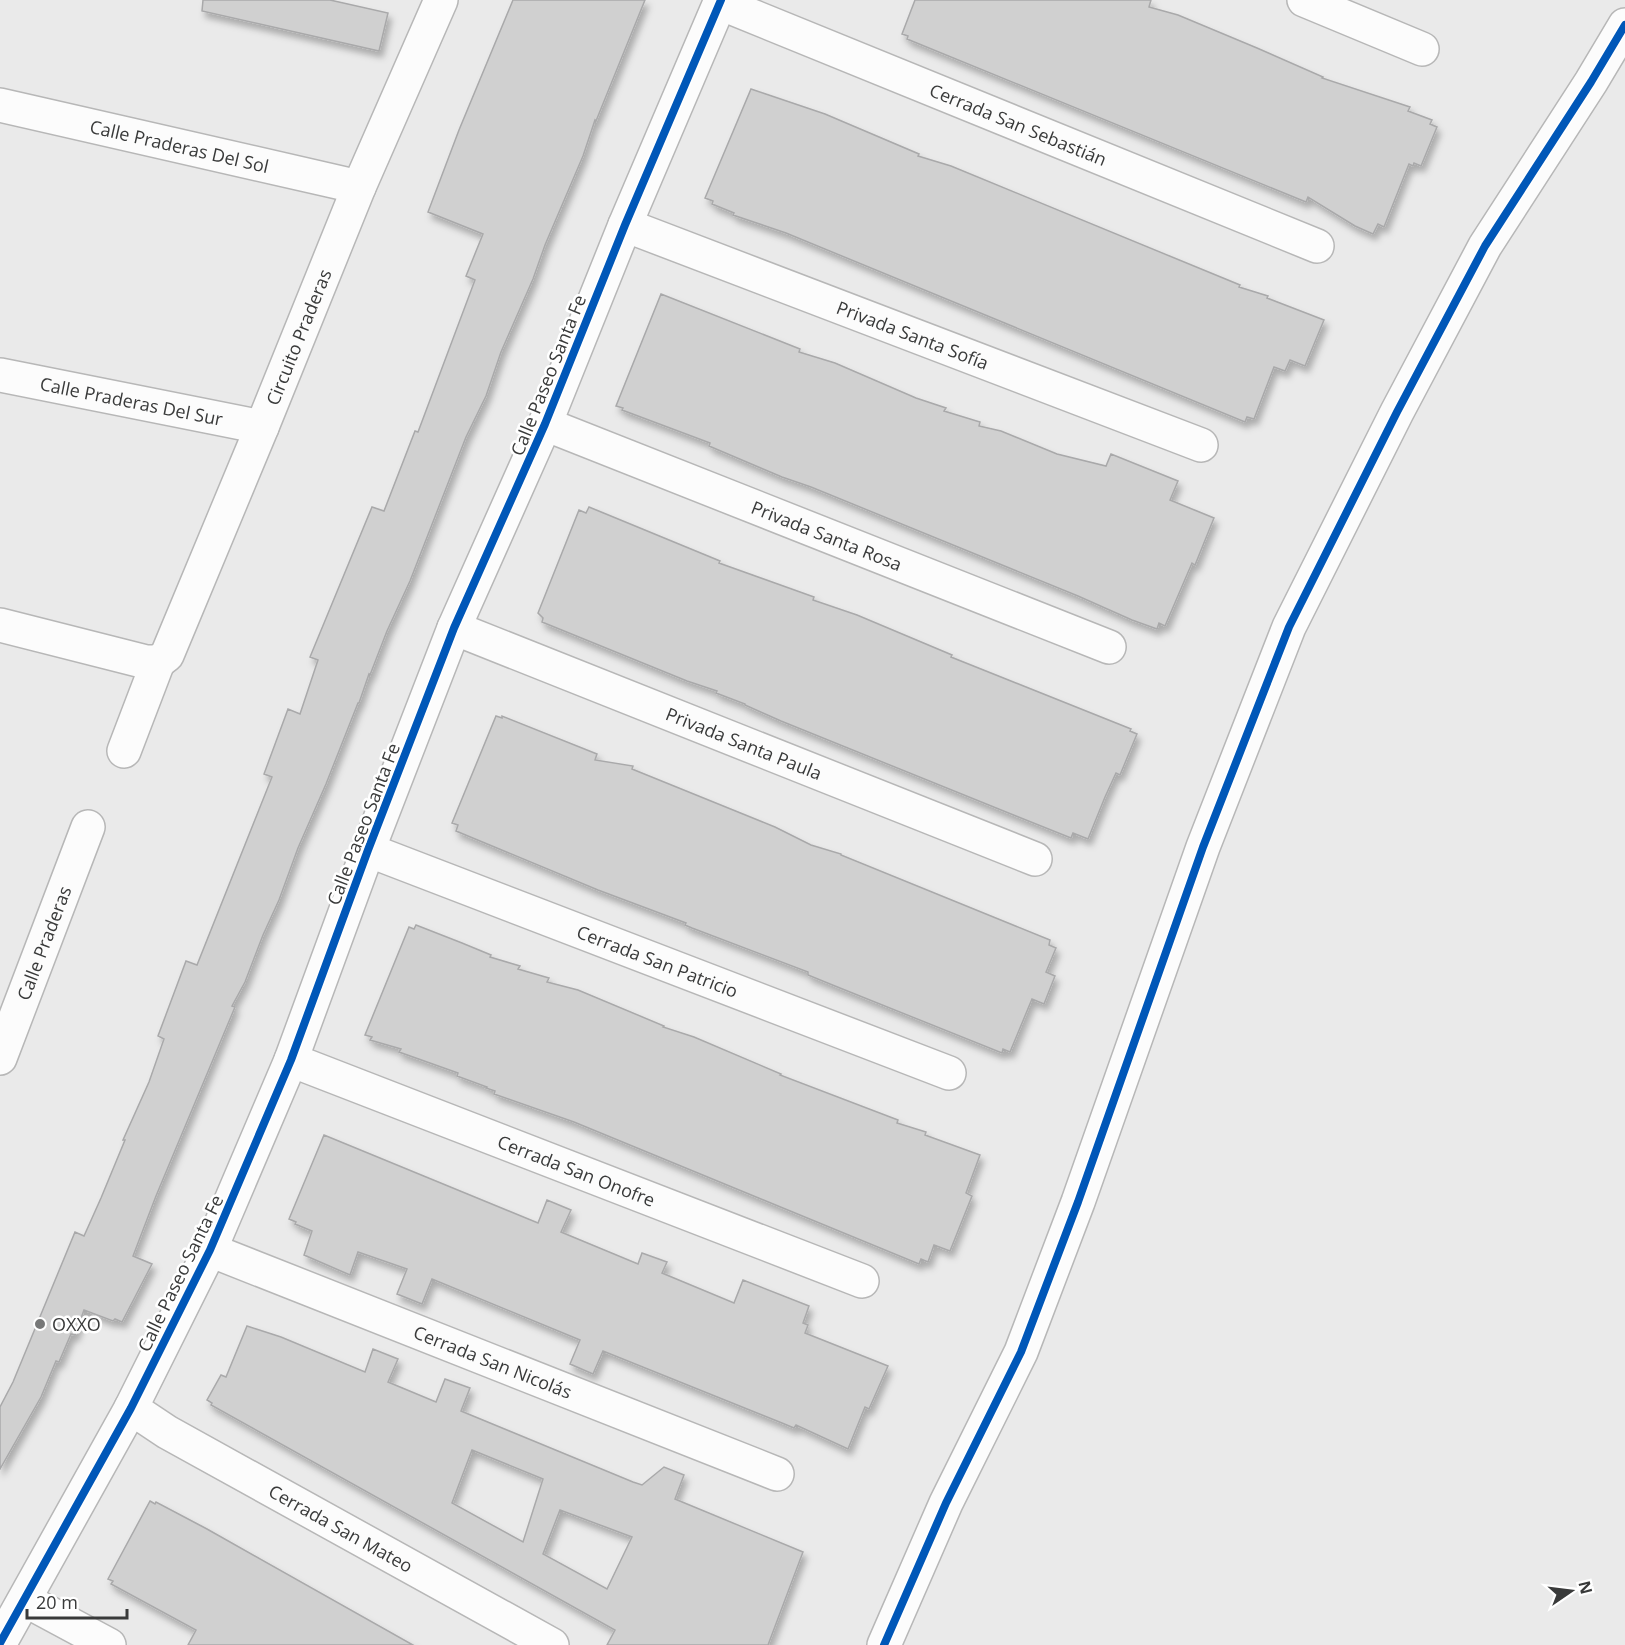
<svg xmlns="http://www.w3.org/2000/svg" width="1625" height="1645" viewBox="0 0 1625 1645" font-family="'Open Sans',sans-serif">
<defs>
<filter id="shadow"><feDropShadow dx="3.5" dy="6" stdDeviation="3" flood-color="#0004"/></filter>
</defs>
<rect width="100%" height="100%" fill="#eaeaea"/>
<path fill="#d0d0d0" stroke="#a9a9aa" stroke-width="1.5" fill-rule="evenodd" filter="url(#shadow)" d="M 203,0 L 330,0 L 388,13 L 379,51 L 202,11 Z
M 513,0 L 645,0 L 596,121 L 595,120 L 583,156 L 545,245 L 533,279 L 501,352 L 486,396 L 466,437 L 410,581 L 387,631 L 370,675 L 369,674 L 359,703 L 358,703 L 326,784 L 298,848 L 279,900 L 263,935 L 245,982 L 232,1006 L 235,1007 L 156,1196 L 133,1256 L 152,1264 L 122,1322 L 115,1319 L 113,1321 L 84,1310 L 75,1335 L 71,1334 L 59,1362 L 56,1361 L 41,1397 L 0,1469 L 0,1407 L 13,1382 L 75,1232 L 84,1236 L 101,1198 L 125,1140 L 123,1140 L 149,1082 L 164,1039 L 158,1036 L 186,961 L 197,965 L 272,777 L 264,774 L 288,709 L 300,714 L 318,660 L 310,657 L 372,507 L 384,511 L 415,431 L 418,432 L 475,280 L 466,276 L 483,234 L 428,212 L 459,130 Z
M 915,0 L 1151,0 L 1149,7 L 1178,15 L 1257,48 L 1323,77 L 1322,78 L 1410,107 L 1408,111 L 1432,120 L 1430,124 L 1437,127 L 1421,166 L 1414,163 L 1413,166 L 1409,164 L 1384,227 L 1378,224 L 1373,234 L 1355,226 L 1308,197 L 1306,202 L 907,39 L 908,36 L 902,34 Z
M 751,89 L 825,114 L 919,154 L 918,156 L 951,166 L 1240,285 L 1239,287 L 1268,296 L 1267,298 L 1324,320 L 1305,366 L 1290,360 L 1285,371 L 1274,367 L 1254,419 L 1247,417 L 1245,422 L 786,233 L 733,215 L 734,213 L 712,204 L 713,201 L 705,198 Z
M 661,294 L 800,349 L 799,352 L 835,363 L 916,398 L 946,408 L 944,411 L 980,422 L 979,426 L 1001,431 L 1057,454 L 1106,466 L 1111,454 L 1178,481 L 1170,500 L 1214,518 L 1195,565 L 1192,563 L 1165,626 L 1159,623 L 1157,629 L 1132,620 L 1078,596 L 811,487 L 782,477 L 709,446 L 710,443 L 622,410 L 623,408 L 616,406 Z
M 589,507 L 720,561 L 719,563 L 814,597 L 813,600 L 857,615 L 952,655 L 951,657 L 1131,729 L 1130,731 L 1137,734 L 1120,775 L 1116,773 L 1105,797 L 1088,839 L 1073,833 L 1071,838 L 1016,816 L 781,721 L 745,705 L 745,704 L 716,693 L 717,691 L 687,681 L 542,622 L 543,618 L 538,613 L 579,510 L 586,513 Z
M 496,716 L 502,718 L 502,716 L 597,754 L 595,760 L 633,766 L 632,769 L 775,827 L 811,845 L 841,854 L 841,855 L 1050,940 L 1049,945 L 1056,948 L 1046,972 L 1055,976 L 1044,1004 L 1032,999 L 1010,1052 L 1003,1049 L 1002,1053 L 835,986 L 808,975 L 808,972 L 692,928 L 685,925 L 686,923 L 598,890 L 456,831 L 458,825 L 452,823 Z
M 416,925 L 462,943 L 491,955 L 490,957 L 520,966 L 518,969 L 549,978 L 547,982 L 578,990 L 664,1026 L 663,1027 L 694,1037 L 781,1074 L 780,1075 L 898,1120 L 897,1123 L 926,1132 L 925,1135 L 980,1155 L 966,1193 L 972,1196 L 950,1251 L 934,1245 L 928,1262 L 921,1259 L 919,1264 L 574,1122 L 494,1094 L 495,1091 L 486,1088 L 487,1087 L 457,1076 L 458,1073 L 399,1052 L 401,1049 L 370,1040 L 372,1037 L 365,1035 L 409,927 L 414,929 Z
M 324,1135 L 538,1223 L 547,1200 L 571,1210 L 561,1232 L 638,1264 L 642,1253 L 667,1262 L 662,1273 L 734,1303 L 743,1280 L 809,1306 L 803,1323 L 808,1325 L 805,1333 L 888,1366 L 869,1409 L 865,1407 L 848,1449 L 796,1425 L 794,1428 L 782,1423 L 603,1351 L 593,1374 L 570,1364 L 580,1340 L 432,1279 L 422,1304 L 397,1294 L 407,1269 L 358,1252 L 350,1275 L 304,1255 L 312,1231 L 295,1224 L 296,1222 L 289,1219 Z
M 247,1326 L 281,1337 L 365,1372 L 373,1349 L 398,1359 L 388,1382 L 436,1402 L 445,1379 L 470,1388 L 461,1411 L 633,1482 L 642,1485 L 664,1467 L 684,1475 L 675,1499 L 803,1552 L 768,1645 L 607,1645 L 615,1630 L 211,1405 L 212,1403 L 207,1400 L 221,1375 L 226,1377 ZM 472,1450 L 543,1479 L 523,1542 L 452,1503 ZM 560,1510 L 632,1537 L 607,1589 L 543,1554 Z
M 150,1501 L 155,1504 L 156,1502 L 207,1529 L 413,1645 L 188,1645 L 196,1630 L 111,1584 L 113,1581 L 108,1579 Z"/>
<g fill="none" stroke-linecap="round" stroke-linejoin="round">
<g stroke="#b7b7b7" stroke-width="36">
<g id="minor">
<path d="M 1304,0 L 1422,49"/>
<path id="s1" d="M 720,3 L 1317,246"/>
<path id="s2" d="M 0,105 L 359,187"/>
<path id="s3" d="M 625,225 L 1201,445"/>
<path id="s4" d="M 0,375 L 262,427"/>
<path id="s5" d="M 545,424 L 1109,647"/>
<path id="s6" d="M 0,625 L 146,662 L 158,662 L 167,655 L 262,427 L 359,187 L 441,0"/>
<path id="s7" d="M 454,628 L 1035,859"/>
<path d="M 124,751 L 158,662"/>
<path id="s8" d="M 368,850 L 949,1073"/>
<path id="s9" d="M 0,1058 L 88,827"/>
<path id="s10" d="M 291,1060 L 862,1281"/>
<path id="s11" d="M 210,1250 L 777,1474"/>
<path id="s12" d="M 131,1408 L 167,1432 L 552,1645"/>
<path d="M 25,1600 L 109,1645"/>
<path d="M 0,1643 L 131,1408 L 210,1250 L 291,1060 L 368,850 L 454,628 L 545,424 L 625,225 L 721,0"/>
<path d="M 884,1645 L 946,1503 L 1021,1352 L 1078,1202 L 1203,847 L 1289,627 L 1397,412 L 1485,246 L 1591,82 L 1625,25"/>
</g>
</g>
<use href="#minor" stroke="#fcfcfc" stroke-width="33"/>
<g stroke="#fff" stroke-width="11">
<path id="cycleway" d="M 0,1643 L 131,1408 L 210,1250 L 291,1060 L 368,850 L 454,628 L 545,424 L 625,225 L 721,0
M 884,1645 L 946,1503 L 1021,1352 L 1078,1202 L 1203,847 L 1289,627 L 1397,412 L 1485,246 L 1591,82 L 1625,25"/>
</g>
<use href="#cycleway" stroke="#0057b8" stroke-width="8"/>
</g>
<circle fill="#777878" stroke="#fff" stroke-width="2" cx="40" cy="1324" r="6"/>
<g text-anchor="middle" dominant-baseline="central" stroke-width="5" stroke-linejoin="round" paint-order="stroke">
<g font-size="18" fill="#393a3a" stroke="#fff">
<text stroke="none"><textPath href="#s1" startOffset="322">Cerrada San Sebastián</textPath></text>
<text stroke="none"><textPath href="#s2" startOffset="184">Calle Praderas Del Sol</textPath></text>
<text stroke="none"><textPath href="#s3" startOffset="308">Privada Santa Sofía</textPath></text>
<text stroke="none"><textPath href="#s6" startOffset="518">Circuito Praderas</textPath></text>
<text transform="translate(548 375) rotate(-68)">Calle Paseo Santa Fe</text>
<text stroke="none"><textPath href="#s4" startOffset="134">Calle Praderas Del Sur</textPath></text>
<text stroke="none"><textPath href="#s5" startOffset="303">Privada Santa Rosa</textPath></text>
<text stroke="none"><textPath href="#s7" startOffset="312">Privada Santa Paula</textPath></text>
<text transform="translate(363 824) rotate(-69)">Calle Paseo Santa Fe</text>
<text stroke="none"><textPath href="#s9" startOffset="123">Calle Praderas</textPath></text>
<text stroke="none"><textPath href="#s8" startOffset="310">Cerrada San Patricio</textPath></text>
<text stroke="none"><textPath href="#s10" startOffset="306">Cerrada San Onofre</textPath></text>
<text transform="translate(180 1273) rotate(-64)">Calle Paseo Santa Fe</text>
<text stroke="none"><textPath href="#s11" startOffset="304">Cerrada San Nicolás</textPath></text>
<text stroke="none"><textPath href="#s12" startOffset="242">Cerrada San Mateo</textPath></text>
</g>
<g font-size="18" fill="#393a3a" stroke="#fff" text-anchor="start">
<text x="52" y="1324">OXXO</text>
</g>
</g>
<g transform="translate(1571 1591) rotate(76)" stroke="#ffffff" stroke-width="4.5" paint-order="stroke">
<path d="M0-4.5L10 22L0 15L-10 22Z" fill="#393a3a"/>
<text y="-9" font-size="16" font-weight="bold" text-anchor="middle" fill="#393a3a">N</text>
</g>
<path d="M27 1609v9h100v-9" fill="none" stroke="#393a3a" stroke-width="3"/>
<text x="36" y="1609" font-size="18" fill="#393a3a" stroke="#ffffff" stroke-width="4.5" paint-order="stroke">20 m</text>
</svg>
